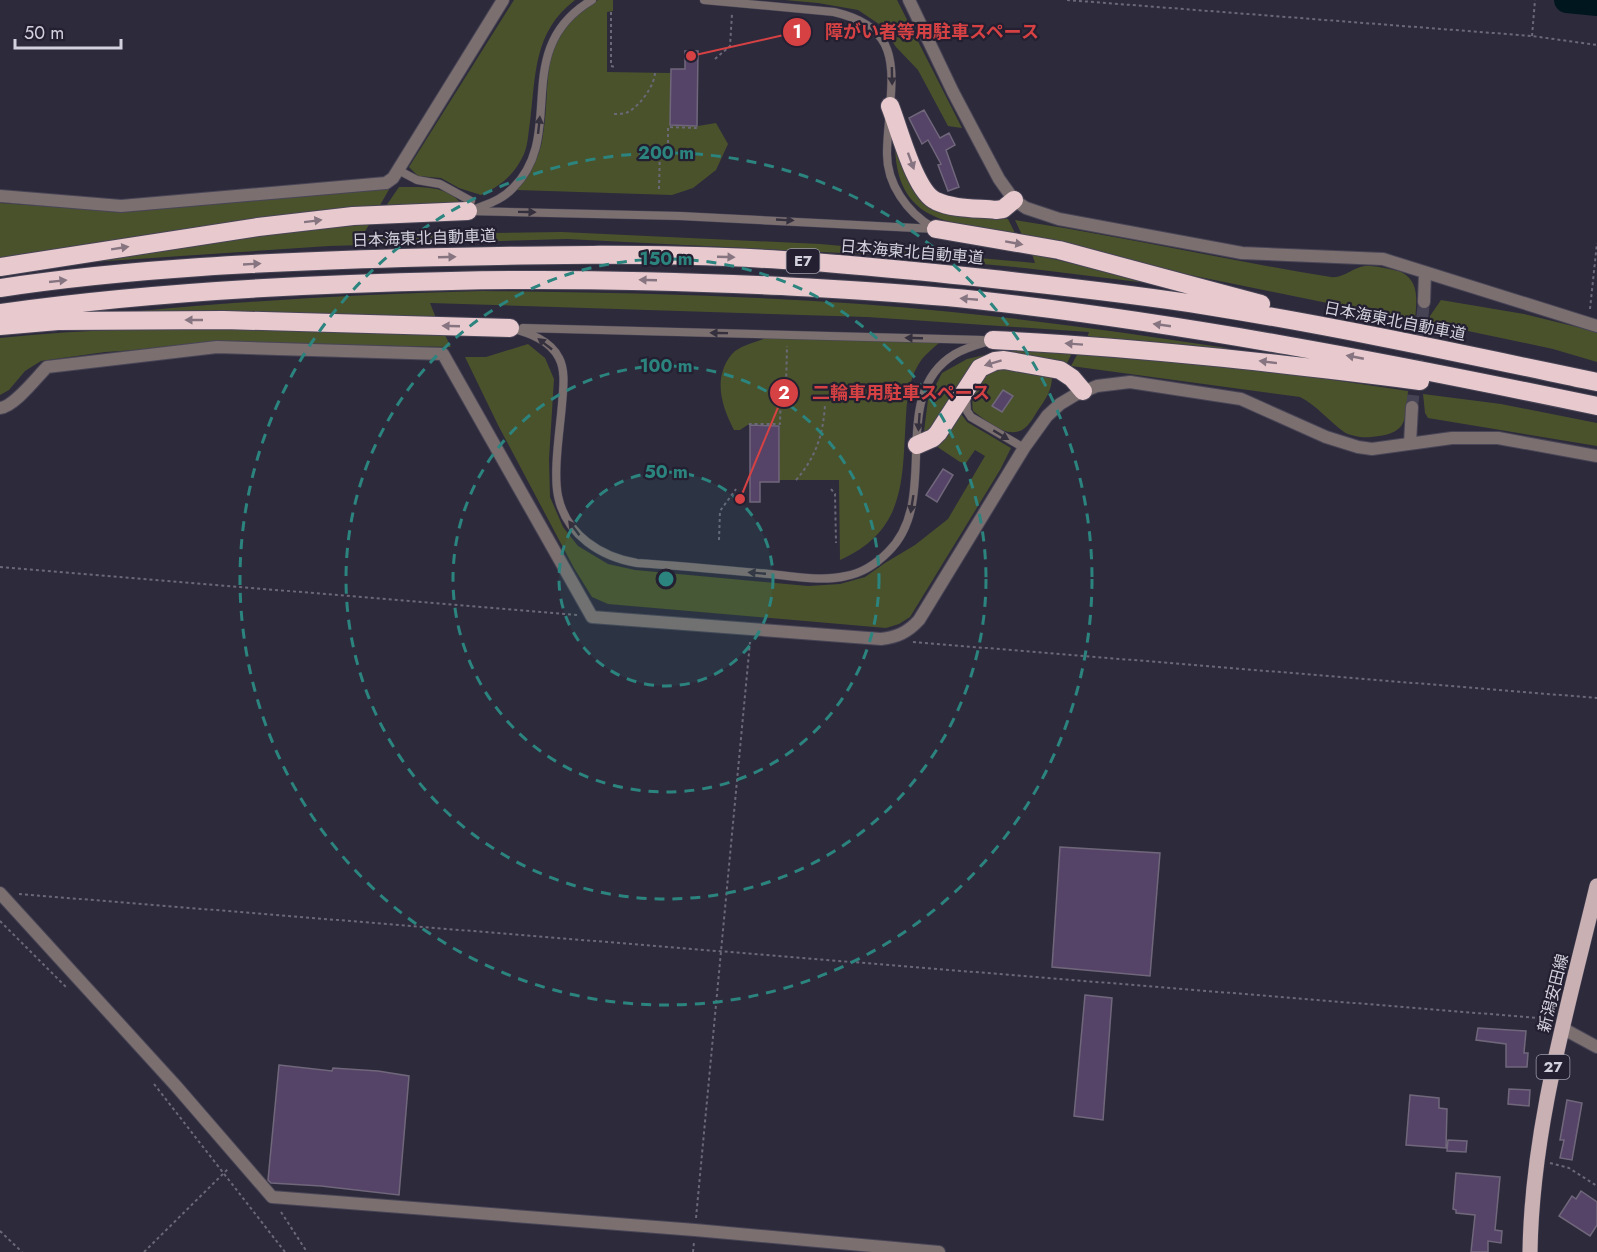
<svg xmlns="http://www.w3.org/2000/svg" width="1597" height="1252" viewBox="0 0 1597 1252" font-family="Jost,'Noto Sans JP',sans-serif">
<rect width="100%" height="100%" fill="#2d2a3c"/>
<path fill="#4a522c" d="M 514,0 L 575,0 C 533,32 536,75 530,122 C 528,134 528,148 522,158 C 513,176 499,187 481,195 L 459,188 L 441,178 L 418,176 L 409,167 Z
M 598,0 L 613,0 L 613,11 L 607,12 L 607,72 L 670,73 L 670,126 L 698,126 L 716,123 L 728,144 L 716,170 L 693,188 L 672,195 L 517,190 C 519,184 523,180 527,175 C 533,166 540,153 542,141 C 554,81 533,37 598,0 Z
M 785,0 L 897,0 L 962,128 L 948,126 L 918,70 L 896,47 L 882,26 L 858,10 L 818,3 Z
M 895,140 C 901,156 909,189 921,201 C 934,214 988,216 1008,219 L 1015,233 C 950,223 894,224 895,140 Z
M 391,186 L 379,207 C 252,217 126,237 0,259 L 0,203 L 124,212 Z
M 399,187 C 420,187 445,185 460,202 L 386,206 Z
M 1015,220 C 1121,236 1225,260 1331,277 C 1343,279 1353,267 1365,266 C 1371,265 1396,270 1401,272 C 1421,282 1416,303 1415,321 L 1190,275 L 1022,235 Z
M 370,223 L 363,235 L 562,232 L 820,244 L 1035,263 L 1032,254 L 1163,285 L 1025,268 L 882,255 L 567,239 L 329,246 L 63,264 L 221,239 Z
M 483,291 C 639,293 796,296 952,312 C 1044,321 1135,334 1227,348 L 1226,350 L 1087,338 L 1089,332 L 867,317 L 430,303 L 436,318 L 140,311 C 255,300 368,294 483,291 Z
M 1441,300 L 1524,314 L 1597,332 L 1597,362 L 1553,349 L 1430,323 L 1430,316 Z
M 268,327 L 444,333 L 451,347 L 298,344 L 215,345 L 105,352 L 41,361 L 25,371 L 9,390 L 0,395 L 0,338 C 89,328 178,328 268,327 Z
M 766,338 L 939,343 C 933,348 927,353 922,359 C 910,375 907,396 906,416 C 902,479 907,530 840,560 L 839,480 L 779,480 L 780,425 L 749,424 L 740,430 L 734,430 C 722,407 712,378 732,354 C 739,346 756,342 766,338 Z
M 528,344 L 545,358 L 554,379 L 549,459 L 550,497 L 563,527 L 578,546 L 608,564 L 635,570 L 808,586 L 840,584 L 865,577 L 885,563 L 915,545 L 948,519 L 985,456 L 975,450 L 966,463 L 960,462 L 936,446 L 959,411 L 967,422 L 1011,448 L 1000,470 L 910,617 L 899,624 L 886,628 L 608,604 L 592,597 L 574,568 L 498,425 L 465,357 L 486,357 Z
M 1006,350 L 1072,353 L 1066,365 L 999,354 L 928,433 L 924,431 L 928,400 L 942,373 L 967,359 Z
M 1078,353 L 1286,373 L 1408,391 C 1406,423 1406,434 1371,437 C 1363,438 1350,436 1344,432 C 1328,420 1317,406 1300,397 L 1071,366 Z
M 1004,368 L 1052,376 C 1052,390 1046,399 1038,410 C 1035,415 1031,422 1027,426 C 1011,443 987,421 973,411 C 969,390 984,371 1004,368 Z
M 1423,394 L 1501,404 L 1597,423 L 1597,446 L 1428,418 L 1425,413 Z"/>
<g fill="none" stroke-linecap="round" stroke-linejoin="round">
<path stroke="#00161f" stroke-width="26" d="M 1567,0 L 1597,3"/>
</g>
<path fill="#554468" stroke="#70677b" stroke-width="1.5" d="M 685,51 L 698,51 L 697,126 L 670,125 L 671,69 L 685,69 Z
M 924,110 L 940,138 L 949,133 L 955,145 L 946,150 L 959,187 L 948,191 L 938,165 L 941,164 L 928,140 L 922,144 L 909,118 Z
M 1003,390 L 1013,396 L 1002,412 L 992,406 Z
M 750,425 L 779,426 L 779,482 L 760,482 L 760,502 L 750,502 Z
M 943,469 L 953,475 L 937,502 L 926,495 Z
M 1060,847 L 1160,853 L 1150,976 L 1052,967 Z
M 1085,995 L 1112,998 L 1103,1120 L 1074,1116 Z
M 1478,1028 L 1526,1031 L 1524,1053 L 1528,1053 L 1527,1067 L 1506,1067 L 1506,1044 L 1476,1040 Z
M 279,1065 L 332,1071 L 333,1068 L 378,1071 L 409,1076 L 399,1195 L 321,1186 L 271,1183 L 268,1180 Z
M 1509,1089 L 1530,1090 L 1529,1106 L 1508,1104 Z
M 1410,1095 L 1439,1098 L 1439,1108 L 1447,1109 L 1446,1148 L 1406,1145 Z
M 1567,1100 L 1582,1103 L 1572,1160 L 1560,1158 L 1564,1140 L 1560,1140 Z
M 1448,1140 L 1467,1141 L 1466,1152 L 1447,1151 Z
M 1456,1173 L 1500,1177 L 1495,1230 L 1502,1231 L 1501,1243 L 1488,1241 L 1488,1252 L 1471,1252 L 1475,1215 L 1456,1213 L 1456,1210 L 1453,1209 Z
M 1581,1191 L 1597,1202 L 1597,1225 L 1590,1236 L 1559,1216 L 1572,1196 L 1576,1199 Z"/>
<g fill="none" stroke-linecap="round" stroke-linejoin="round">
<path stroke="#464354" stroke-width="12" stroke-dasharray="12 6" stroke-linecap="butt" d="M 1412,407 L 1424,302"/>
<g stroke="#484556" stroke-width="9">
<path id="lane" d="M 704,0 L 834,12 C 890,25 895,54 890,106
M 889,121 C 888,132 887,143 887,154 C 887,184 907,212 932,227
M 398,170 L 417,180 L 440,184 L 471,201
M 473,210 C 487,204 502,200 513,188 C 568,134 509,49 592,0
M 468,211 L 680,216 L 936,229
M 510,328 C 529,333 550,340 559,358 C 566,371 563,390 562,404 C 560,430 553,471 558,496 C 566,535 601,557 637,563 C 681,566 725,570 769,574 C 794,576 821,582 846,576 C 863,573 876,564 888,552 C 943,499 886,395 955,354 C 967,347 980,344 993,340
M 523,328 L 982,340
M 966,398 L 967,411 L 971,417 L 1024,448"/>
</g>
<g stroke="#484556" stroke-width="14">
<path id="street" d="M 909,0 L 953,92 L 999,179 L 1014,200 L 1026,208 L 1059,219 L 1242,253 L 1383,259 L 1597,326
M 0,196 L 121,206 L 386,183 L 393,178 L 398,170 L 503,0
M 1424,302 L 1425,273
M 0,408 C 14,407 37,377 47,367 L 217,347 L 443,354 L 592,617 L 881,639 C 897,637 907,633 919,620 L 1024,448 L 1047,416 L 1060,404 L 1075,395 L 1097,386 L 1130,382 L 1241,399 L 1326,437 L 1358,447 L 1372,449 L 1452,438 L 1498,438 L 1597,456
M 1410,443 L 1412,407
M 0,893 L 176,1086 L 272,1197 L 695,1230 L 939,1252
M 1562,1028 L 1597,1047"/>
</g>
<g stroke="#484556" stroke-width="16">
<path id="primary" d="M 1530,1252 C 1532,1127 1568,1007 1597,886"/>
</g>
<g stroke="#484556" stroke-width="20">
<path id="highway" d="M 890,106 C 899,128 915,192 936,201 C 953,209 977,208 996,210 L 1003,209 L 1014,200
M 936,229 L 1059,250 L 1261,304
M 0,267 L 258,227 L 353,216 L 468,211
M 0,288 C 133,268 268,262 403,258 C 529,255 656,252 783,260 C 850,264 917,271 984,278 C 1059,286 1134,294 1208,306 C 1339,327 1468,355 1597,382
M 0,313 C 149,292 300,284 451,281 C 562,278 672,281 782,286 C 847,290 912,293 976,300 C 1185,323 1391,363 1597,406
M 0,326 L 58,321 L 224,320 L 510,328
M 993,340 C 1136,347 1278,363 1420,381
M 917,445 L 933,438 L 938,433 L 980,368 L 995,361 L 1004,360 L 1060,370 L 1072,378 L 1083,391"/>
</g>
<path stroke="#6b6878" stroke-width="2" stroke-dasharray="3 3" stroke-linecap="butt" d="M 1067,0 L 1532,36 L 1597,45
M 611,12 L 611,66 L 615,67
M 1532,36 L 1535,0
M 715,59 L 730,46 L 732,14
M 614,114 C 619,114 624,114 628,112 C 640,106 655,85 655,72
M 659,189 L 660,148 L 668,148 L 668,127 L 696,128 L 698,126
M 1590,309 L 1597,243
M 749,425 L 750,424 L 780,424 L 781,387 L 786,387 L 787,346
M 796,480 C 816,457 823,435 825,405
M 831,489 L 835,494 L 836,543
M 719,540 L 720,511 L 736,489
M 0,567 L 577,615
M 913,642 L 1597,698
M 19,894 L 1550,1019
M 0,921 L 66,987
M 154,1084 L 285,1252
M 1550,1163 L 1569,1168 L 1597,1186
M 281,1212 L 307,1252
M 696,1218 L 750,642
M 0,1231 L 22,1252
M 144,1252 L 229,1168
M 693,1252 L 694,1242"/>
<use href="#lane" stroke="#7b6f70" stroke-width="8"/>
<use href="#street" stroke="#7b6f70" stroke-width="12"/>
<use href="#primary" stroke="#c9b0b3" stroke-width="15"/>
<use href="#highway" stroke="#e8cace" stroke-width="18"/>
</g>
<defs><path id="oneway-solid" d="M-6-.8H1V-3.2L6.5 0L1 3.2V.8H-6Z" transform="scale(1.5)"/></defs>
<g fill="#35303e">
<use href="#oneway-solid" transform="translate(892 76) rotate(89)"/>
<use href="#oneway-solid" transform="translate(539 125) rotate(-84)"/>
<use href="#oneway-solid" transform="translate(527 212) rotate(1)"/>
<use href="#oneway-solid" transform="translate(785 220) rotate(3)"/>
<use href="#oneway-solid" transform="translate(719 333) rotate(-179)"/>
<use href="#oneway-solid" transform="translate(914 338) rotate(-178)"/>
<use href="#oneway-solid" transform="translate(545 344) rotate(-142)"/>
<use href="#oneway-solid" transform="translate(919 422) rotate(94)"/>
<use href="#oneway-solid" transform="translate(1001 435) rotate(31)"/>
<use href="#oneway-solid" transform="translate(912 504) rotate(99)"/>
<use href="#oneway-solid" transform="translate(574 528) rotate(-127)"/>
<use href="#oneway-solid" transform="translate(757 573) rotate(-175)"/>
</g>
<g fill="#867580">
<use href="#oneway-solid" transform="translate(911 161) rotate(70)"/>
<use href="#oneway-solid" transform="translate(313 221) rotate(-7)"/>
<use href="#oneway-solid" transform="translate(1014 243) rotate(10)"/>
<use href="#oneway-solid" transform="translate(120 248) rotate(-9)"/>
<use href="#oneway-solid" transform="translate(447 257) rotate(-2)"/>
<use href="#oneway-solid" transform="translate(726 257) rotate(2)"/>
<use href="#oneway-solid" transform="translate(252 264) rotate(-3)"/>
<use href="#oneway-solid" transform="translate(648 280) rotate(-178)"/>
<use href="#oneway-solid" transform="translate(58 281) rotate(-6)"/>
<use href="#oneway-solid" transform="translate(969 299) rotate(-175)"/>
<use href="#oneway-solid" transform="translate(194 320) rotate(-180)"/>
<use href="#oneway-solid" transform="translate(1162 325) rotate(-172)"/>
<use href="#oneway-solid" transform="translate(451 326) rotate(-178)"/>
<use href="#oneway-solid" transform="translate(1074 344) rotate(-176)"/>
<use href="#oneway-solid" transform="translate(1355 357) rotate(-169)"/>
<use href="#oneway-solid" transform="translate(1268 362) rotate(-173)"/>
<use href="#oneway-solid" transform="translate(993 363) rotate(163)"/>
</g>
<circle cx="666" cy="579" r="107" fill="#2c847f" fill-opacity=".12"/>
<g fill="none" stroke="#2c847f" stroke-width="3" stroke-dasharray="10 8">
<circle cx="666" cy="579" r="107"/>
<circle cx="666" cy="579" r="213"/>
<circle cx="666" cy="579" r="320"/>
<circle cx="666" cy="579" r="426"/>
</g>
<g text-anchor="middle" dominant-baseline="central" stroke-width="4.5" stroke-linejoin="round" paint-order="stroke">
<g fill="#242032" stroke="#9e9caa" stroke-width="1.5">
<rect x="786.5" y="249" width="33" height="24" rx="4.5"/>
<rect x="1536.5" y="1055" width="33" height="24" rx="4.5"/>
</g>
<g font-size="15" font-weight="bold" fill="#d3d1dd">
<text x="803" y="261">E7</text>
<text x="1553" y="1067">27</text>
</g>
<g font-size="16" fill="#d3d1dd" stroke="#242032">
<text transform="translate(424 238) rotate(-2)">日本海東北自動車道</text>
<text transform="translate(912 252) rotate(5)">日本海東北自動車道</text>
<text transform="translate(1395 321) rotate(11)">日本海東北自動車道</text>
<text transform="translate(1553 993) rotate(-76)">新潟安田線</text>
</g>
</g>
<circle cx="666" cy="579" r="9" fill="#2c847f" stroke="#242032" stroke-width="3"/>
<g font-size="18" text-anchor="middle" font-weight="bold" fill="#2c847f" stroke="#242032" stroke-width="4.5" stroke-linejoin="round" paint-order="stroke">
<text x="666" y="159">200 m</text>
<text x="666" y="265">150 m</text>
<text x="666" y="372">100 m</text>
<text x="666" y="478">50 m</text>
</g>
<path fill="none" stroke="#d64143" stroke-width="2" d="M691 56L797 32M740 499L784 393"/>
<g fill="#d64143" stroke="#242032" stroke-width="2">
<circle cx="691" cy="56" r="6"/>
<circle cx="740" cy="499" r="6"/>
<circle cx="797" cy="32" r="15"/>
<circle cx="784" cy="393" r="15"/>
</g>
<g font-size="18" text-anchor="middle" font-weight="bold" fill="#fff">
<text x="797" y="38">1</text>
<text x="784" y="399">2</text>
</g>
<g font-size="18" text-anchor="middle" font-weight="bold" fill="#d64143" stroke="#242032" stroke-width="4.5" stroke-linejoin="round" paint-order="stroke">
<text x="932" y="38">障がい者等用駐車スペース</text>
<text x="901" y="399">二輪車用駐車スペース</text>
</g>
<path d="M15 39v9h106v-9" fill="none" stroke="#d3d1dd" stroke-width="3"/>
<text x="24" y="39" font-size="18" fill="#d3d1dd" stroke="#242032" stroke-width="4.5" paint-order="stroke">50 m</text>
</svg>
